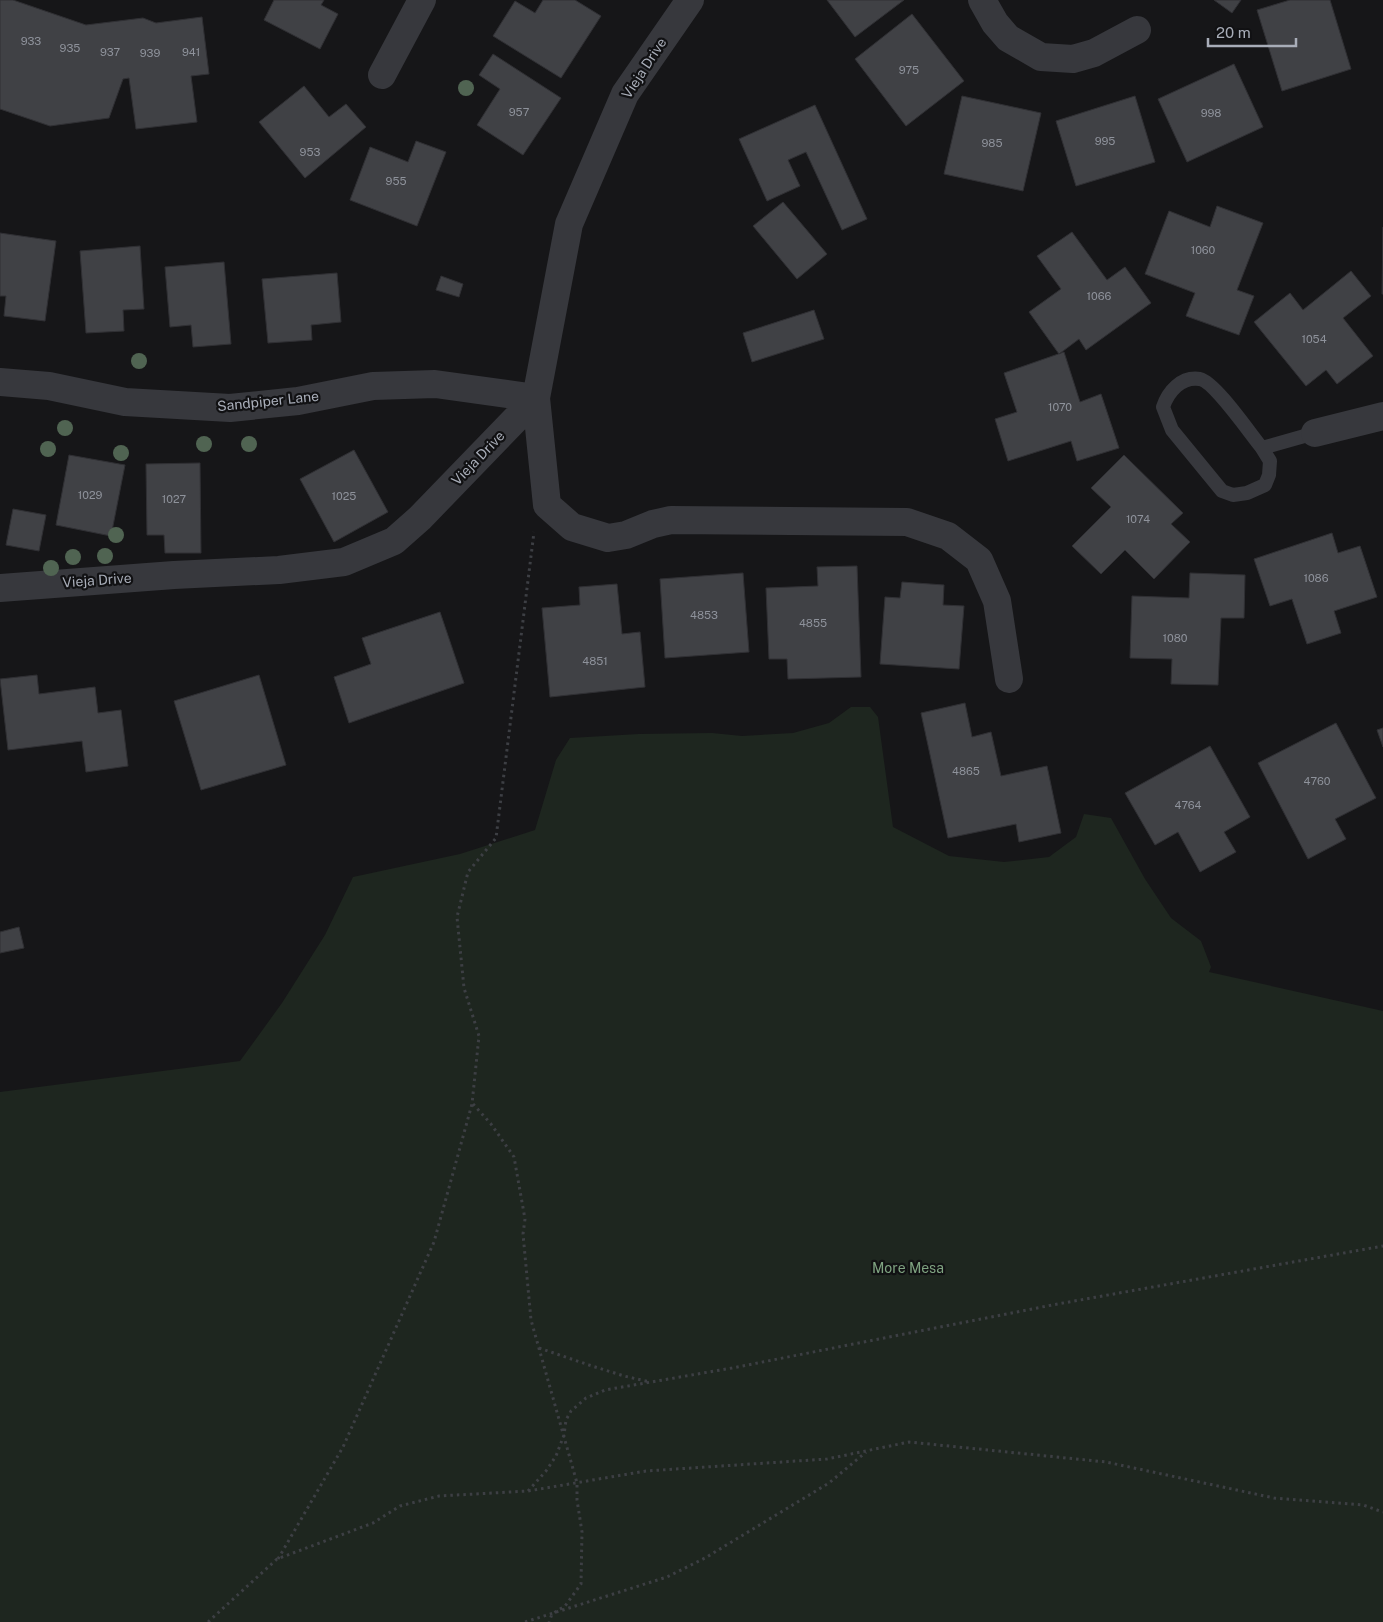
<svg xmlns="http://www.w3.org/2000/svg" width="1383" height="1622" viewBox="0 0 1383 1622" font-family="'Public Sans',sans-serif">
<rect width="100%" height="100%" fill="#161618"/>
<path fill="#1e261f" d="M 851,707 L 870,707 L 878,717 L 893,827 L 949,856 L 1004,862 L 1049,857 L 1076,837 L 1084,814 L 1111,818 L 1145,879 L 1171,918 L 1201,941 L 1211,967 L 1209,972 L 1383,1011 L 1383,1622 L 0,1622 L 0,1092 L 240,1061 L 282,1003 L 325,935 L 353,877 L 460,854 L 535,830 L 556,760 L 570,738 L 639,734 L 712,733 L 742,736 L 793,733 L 829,723 Z"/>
<path fill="#404145" stroke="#303034" d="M 0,0 L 13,0 L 86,25 L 143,18 L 156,23 L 202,17 L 209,74 L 191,76 L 197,122 L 136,129 L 129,78 L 123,79 L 109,118 L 50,126 L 0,109 Z
M 274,0 L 324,0 L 321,5 L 338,14 L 320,49 L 264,20 Z
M 543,0 L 575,0 L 601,16 L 561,78 L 493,36 L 515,1 L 535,13 Z
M 827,0 L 904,0 L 855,37 Z
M 1214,0 L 1241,0 L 1232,13 Z
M 1290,0 L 1330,0 L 1351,69 L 1282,91 L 1257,10 Z
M 912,14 L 964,81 L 906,126 L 855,59 Z
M 493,54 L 561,98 L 523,155 L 477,125 L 500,89 L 479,75 Z
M 1234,64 L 1263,127 L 1187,162 L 1158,99 Z
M 304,86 L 329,117 L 346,104 L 366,127 L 305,178 L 259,122 Z
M 962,96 L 1041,113 L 1023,191 L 944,174 Z
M 1135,96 L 1155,162 L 1076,186 L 1056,121 Z
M 815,105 L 867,219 L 842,230 L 806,152 L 788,160 L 800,186 L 767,201 L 739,139 Z
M 416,141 L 446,152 L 417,226 L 350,200 L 370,147 L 408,162 Z
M 783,202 L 827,254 L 797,279 L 753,226 Z
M 1217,206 L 1263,223 L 1237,290 L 1254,296 L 1239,335 L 1186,316 L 1195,293 L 1145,274 L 1169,211 L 1210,227 Z
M 1383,227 L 1383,294 L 1382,294 Z
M 1072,232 L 1107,280 L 1125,267 L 1151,303 L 1086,350 L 1079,339 L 1059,354 L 1029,312 L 1061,289 L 1037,256 Z
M 0,233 L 56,241 L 45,321 L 4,316 L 6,296 L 0,296 Z
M 140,246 L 144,309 L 123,310 L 124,331 L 86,333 L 80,251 Z
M 224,262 L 231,344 L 193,347 L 191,325 L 170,327 L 165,267 Z
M 1351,271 L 1371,296 L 1343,318 L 1373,356 L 1337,384 L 1326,370 L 1306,386 L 1254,322 L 1290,293 L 1303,310 Z
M 337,273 L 341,322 L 311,325 L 312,340 L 268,343 L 262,279 Z
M 441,276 L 463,284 L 459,297 L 436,290 Z
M 814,310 L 824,339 L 752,362 L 743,333 Z
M 1064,352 L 1080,402 L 1101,394 L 1119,448 L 1077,461 L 1071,441 L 1008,461 L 995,419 L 1017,412 L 1004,373 Z
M 354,450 L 388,512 L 334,542 L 300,479 Z
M 69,455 L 125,465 L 111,536 L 56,525 Z
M 1124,455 L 1183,513 L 1171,524 L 1190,542 L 1154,579 L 1125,550 L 1101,574 L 1072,546 L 1111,507 L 1091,488 Z
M 200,463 L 201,553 L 165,553 L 164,535 L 147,535 L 146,464 Z
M 13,509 L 46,515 L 39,551 L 6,545 Z
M 1332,533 L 1338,553 L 1360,546 L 1377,597 L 1334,611 L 1341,633 L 1307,644 L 1292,599 L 1270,606 L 1254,559 Z
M 857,566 L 861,677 L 788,679 L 787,659 L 769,659 L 766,588 L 818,586 L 817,567 Z
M 743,573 L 749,652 L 665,658 L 660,579 Z
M 1190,573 L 1245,575 L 1244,618 L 1221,618 L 1218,685 L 1171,684 L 1172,659 L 1130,658 L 1132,596 L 1189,598 Z
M 902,582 L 944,585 L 943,605 L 964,606 L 959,669 L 880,664 L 885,597 L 900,598 Z
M 617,584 L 622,634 L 640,632 L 645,687 L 550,697 L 542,608 L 580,605 L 579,587 Z
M 440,612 L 464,683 L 349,723 L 334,677 L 371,664 L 362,638 Z
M 37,675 L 39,694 L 95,687 L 98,713 L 121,710 L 128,766 L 86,772 L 82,741 L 8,750 L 0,679 Z
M 259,675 L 286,765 L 201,790 L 174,701 Z
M 965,703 L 972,737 L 991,732 L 1001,776 L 1047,766 L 1061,833 L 1019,842 L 1016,824 L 948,838 L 921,713 Z
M 1336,723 L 1376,798 L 1335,819 L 1346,839 L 1308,859 L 1258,763 Z
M 1383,728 L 1383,747 L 1377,730 Z
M 1210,746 L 1250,817 L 1224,832 L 1236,852 L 1200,872 L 1178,832 L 1155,845 L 1125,793 Z
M 19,927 L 24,948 L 0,953 L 0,932 Z"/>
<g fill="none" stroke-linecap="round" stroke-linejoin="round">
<path stroke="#3d3f44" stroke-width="3" stroke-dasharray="2.5 4" stroke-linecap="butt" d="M 473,1104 L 491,1124 L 514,1157 L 525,1219 L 523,1234 L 531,1320 L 577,1483 L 577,1500 L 582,1532 L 581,1584 L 565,1606 L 552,1614 L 549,1622
M 539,1348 L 589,1365 L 624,1376 L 650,1382
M 528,1491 L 546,1471 L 556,1456 L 564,1435 L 566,1420 L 571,1411 L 586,1398 L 605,1390 L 732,1368 L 1052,1305 L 1383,1246
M 278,1559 L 343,1447 L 434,1242 L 472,1104 L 479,1036 L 464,988 L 457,917 L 468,872 L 496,838 L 534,532
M 208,1622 L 277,1559 L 373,1523 L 400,1506 L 439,1496 L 528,1491 L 646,1471 L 827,1459 L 909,1442 L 1106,1462 L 1274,1498 L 1363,1505 L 1383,1512
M 525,1622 L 667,1577 L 705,1558 L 829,1483 L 866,1452"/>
<path stroke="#37383d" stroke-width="14" d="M 1262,448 C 1251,435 1215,382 1200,379 C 1181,376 1168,392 1163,407 L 1172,430 L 1222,491 L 1233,495 L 1247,493 L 1265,485 L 1269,475 L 1270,461 L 1262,448 L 1315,433"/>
<path stroke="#37383d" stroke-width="28" d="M 982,0 L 995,23 L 1008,38 L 1041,57 L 1073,59 L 1094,53 L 1137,30
M 382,75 L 422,0
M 0,382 L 49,386 L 125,402 L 230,408 L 298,401 L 373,386 L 435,384 L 536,398 L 547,505 L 572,527 L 608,538 L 626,535 L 653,524 L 671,520 L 907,522 L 948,536 L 979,560 L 997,601 L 1009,679
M 1315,433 L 1383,416
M 0,588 L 174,575 L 279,570 L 344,562 L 394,541 L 420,518 L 536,398 L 569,224 L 625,94 L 690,0"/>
</g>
<g fill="#506452">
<circle cx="466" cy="88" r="8"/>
<circle cx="139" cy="361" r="8"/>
<circle cx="65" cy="428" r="8"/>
<circle cx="204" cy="444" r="8"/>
<circle cx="249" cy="444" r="8"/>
<circle cx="48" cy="449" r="8"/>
<circle cx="121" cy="453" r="8"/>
<circle cx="116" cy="535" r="8"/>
<circle cx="105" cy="556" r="8"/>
<circle cx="73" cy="557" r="8"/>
<circle cx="51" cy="568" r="8"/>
</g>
<g text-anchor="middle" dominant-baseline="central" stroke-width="4.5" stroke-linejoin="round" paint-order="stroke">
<g font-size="11" fill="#8e929b">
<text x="31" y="41">933</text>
<text x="70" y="48">935</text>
<text x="110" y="52">937</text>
<text x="191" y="52">941</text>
<text x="150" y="53">939</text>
<text x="909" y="70">975</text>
<text x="519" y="112">957</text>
<text x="1211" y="113">998</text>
<text x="1105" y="141">995</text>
<text x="992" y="143">985</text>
<text x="310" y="152">953</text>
<text x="396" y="181">955</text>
<text x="1203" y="250">1060</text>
<text x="1099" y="296">1066</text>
<text x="1314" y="339">1054</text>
<text x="1060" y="407">1070</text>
<text x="90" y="495">1029</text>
<text x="344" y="496">1025</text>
<text x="174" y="499">1027</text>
<text x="1138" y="519">1074</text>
<text x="1316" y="578">1086</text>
<text x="704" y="615">4853</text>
<text x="813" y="623">4855</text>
<text x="1175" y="638">1080</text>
<text x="595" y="661">4851</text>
<text x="966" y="771">4865</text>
<text x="1317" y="781">4760</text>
<text x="1188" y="805">4764</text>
</g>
<g font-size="14" fill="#a8adb8" stroke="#111113">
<text transform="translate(644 68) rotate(-57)">Vieja Drive</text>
<text transform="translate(268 401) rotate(-6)">Sandpiper Lane</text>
<text transform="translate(478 458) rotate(-46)">Vieja Drive</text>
<text transform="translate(97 580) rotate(-4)">Vieja Drive</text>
</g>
<g font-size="14" fill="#7fa381" stroke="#111113">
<text x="908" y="1268">More Mesa</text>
</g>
</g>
<path d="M1208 38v8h88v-8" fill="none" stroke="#a8adb8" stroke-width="2.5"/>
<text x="1216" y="38" font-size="15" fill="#a8adb8" stroke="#111113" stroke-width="4" paint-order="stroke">20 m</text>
</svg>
